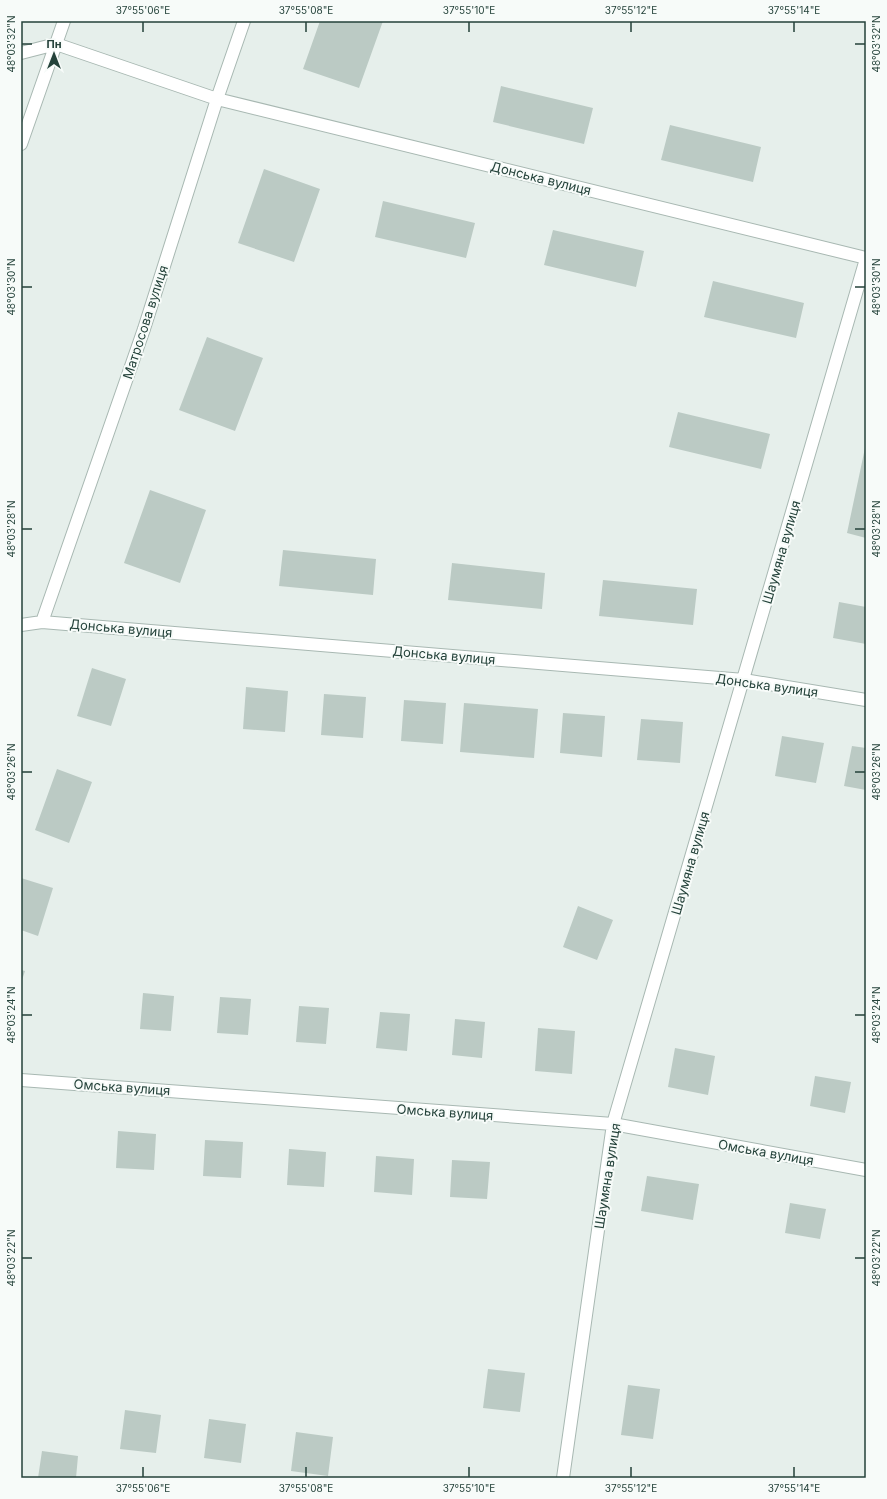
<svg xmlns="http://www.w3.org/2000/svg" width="887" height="1499" viewBox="0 0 887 1499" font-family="Inter,sans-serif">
<rect width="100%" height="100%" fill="#e6efeb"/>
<path fill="#bbcac4" d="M 320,21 L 383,21 L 359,88 L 303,69 Z
M 501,86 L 593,108 L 584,144 L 493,122 Z
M 670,125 L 761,147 L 753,182 L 661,160 Z
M 264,169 L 320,189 L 294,262 L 238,243 Z
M 383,201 L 475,223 L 466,258 L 375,237 Z
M 553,230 L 644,251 L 636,287 L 544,265 Z
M 713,281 L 804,303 L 796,338 L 704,317 Z
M 207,337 L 263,358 L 235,431 L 179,410 Z
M 678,412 L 770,434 L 761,469 L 669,447 Z
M 865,448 L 866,449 L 866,538 L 847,533 Z
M 150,490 L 206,510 L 180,583 L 124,563 Z
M 283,550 L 376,559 L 373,595 L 279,586 Z
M 452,563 L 545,573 L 542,609 L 448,600 Z
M 603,580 L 697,589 L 693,625 L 599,616 Z
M 839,602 L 866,607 L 866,644 L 833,638 Z
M 92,668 L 126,679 L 111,726 L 77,716 Z
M 246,687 L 288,691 L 285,732 L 243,729 Z
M 324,694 L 366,697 L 363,738 L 321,735 Z
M 404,700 L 446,703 L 443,744 L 401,741 Z
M 464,703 L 538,709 L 534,758 L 460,752 Z
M 563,713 L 605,716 L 602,757 L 560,753 Z
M 641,719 L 683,722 L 680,763 L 637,760 Z
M 782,736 L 824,743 L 816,783 L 775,776 Z
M 852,746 L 866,748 L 866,790 L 844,786 Z
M 57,769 L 92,782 L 69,843 L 35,830 Z
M 21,878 L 53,888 L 38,936 L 21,930 Z
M 578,906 L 613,920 L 597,960 L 563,947 Z
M 21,970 L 25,971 L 21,983 Z
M 143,993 L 174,996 L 171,1031 L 140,1029 Z
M 220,997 L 251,999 L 248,1035 L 217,1033 Z
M 299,1006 L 329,1008 L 326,1044 L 296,1042 Z
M 380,1012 L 410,1014 L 407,1051 L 376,1048 Z
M 455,1019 L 485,1022 L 482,1058 L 452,1055 Z
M 538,1028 L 575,1031 L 572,1074 L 535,1071 Z
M 675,1048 L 715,1056 L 708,1095 L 668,1087 Z
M 815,1076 L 851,1082 L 845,1113 L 810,1106 Z
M 118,1131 L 156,1134 L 154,1170 L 116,1168 Z
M 205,1140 L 243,1142 L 241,1178 L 203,1176 Z
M 289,1149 L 326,1152 L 324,1187 L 287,1185 Z
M 376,1156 L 414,1159 L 412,1195 L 374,1192 Z
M 452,1160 L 490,1162 L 487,1199 L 450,1197 Z
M 647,1176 L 699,1184 L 693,1220 L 641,1211 Z
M 790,1203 L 826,1209 L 820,1239 L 785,1233 Z
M 488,1369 L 525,1373 L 520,1412 L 483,1408 Z
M 628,1385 L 660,1389 L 653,1439 L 621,1435 Z
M 125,1410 L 161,1415 L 156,1453 L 120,1449 Z
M 209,1419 L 246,1424 L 241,1463 L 204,1458 Z
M 296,1432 L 333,1437 L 328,1476 L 291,1471 Z
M 42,1451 L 78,1456 L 76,1478 L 38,1478 Z"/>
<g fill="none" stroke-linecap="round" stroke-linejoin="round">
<g stroke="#a8b8b2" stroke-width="14">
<path id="minor" d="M 21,53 L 56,44 L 217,99 L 866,258
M 21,144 L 64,21
M 42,622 L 144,329 L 217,99 L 244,21
M 21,625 L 42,622 L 744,680 L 866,700
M 21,1080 L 613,1124 L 866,1170
M 563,1478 L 613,1124 L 866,259"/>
</g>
<use href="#minor" stroke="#fff" stroke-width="12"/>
</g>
<path fill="none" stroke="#24423a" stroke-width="1.5" d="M 143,22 L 143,32M 306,22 L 306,32M 469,22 L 469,32M 631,22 L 631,32M 794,22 L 794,32M 22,44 L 32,44M 855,44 L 865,44M 22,287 L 32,287M 855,287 L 865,287M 22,529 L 32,529M 855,529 L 865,529M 22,772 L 32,772M 855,772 L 865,772M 22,1015 L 32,1015M 855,1015 L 865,1015M 22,1258 L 32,1258M 855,1258 L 865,1258M 143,1467 L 143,1477M 306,1467 L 306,1477M 469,1467 L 469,1477M 631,1467 L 631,1477M 794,1467 L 794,1477"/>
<g text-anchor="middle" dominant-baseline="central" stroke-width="4" stroke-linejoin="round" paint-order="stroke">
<g font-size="13" fill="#24423a" stroke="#f7fbf9">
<text transform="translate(541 178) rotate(14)">Донська вулиця</text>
<text transform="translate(145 322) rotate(-72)">Матросова вулиця</text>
<text transform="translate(781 552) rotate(-74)">Шаумяна вулиця</text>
<text transform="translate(121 628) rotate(5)">Донська вулиця</text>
<text transform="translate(444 655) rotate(5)">Донська вулиця</text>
<text transform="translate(767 685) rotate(8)">Донська вулиця</text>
<text transform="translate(690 863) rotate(-74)">Шаумяна вулиця</text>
<text transform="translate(122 1087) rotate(4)">Омська вулиця</text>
<text transform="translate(445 1112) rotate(4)">Омська вулиця</text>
<text transform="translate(766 1152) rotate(10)">Омська вулиця</text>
<text transform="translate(607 1176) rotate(-81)">Шаумяна вулиця</text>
</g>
</g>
<rect width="887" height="1499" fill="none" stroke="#f7fbf9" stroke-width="44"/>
<g transform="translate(54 54)" stroke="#f7fbf9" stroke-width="3" paint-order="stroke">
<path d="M0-3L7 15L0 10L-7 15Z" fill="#24423a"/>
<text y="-6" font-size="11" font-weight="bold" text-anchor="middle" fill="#24423a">Пн</text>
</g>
<rect x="22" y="22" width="843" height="1455" fill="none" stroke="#24423a" stroke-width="1.5"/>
<g font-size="10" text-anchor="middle" fill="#24423a">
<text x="143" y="14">37°55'06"E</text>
<text x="306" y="14">37°55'08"E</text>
<text x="469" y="14">37°55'10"E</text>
<text x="631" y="14">37°55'12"E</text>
<text x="794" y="14">37°55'14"E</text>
<text transform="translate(11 44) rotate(-90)" y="4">48°03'32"N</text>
<text transform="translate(876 44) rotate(-90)" y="4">48°03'32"N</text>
<text transform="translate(11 287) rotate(-90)" y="4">48°03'30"N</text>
<text transform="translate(876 287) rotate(-90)" y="4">48°03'30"N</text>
<text transform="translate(11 529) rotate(-90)" y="4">48°03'28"N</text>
<text transform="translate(876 529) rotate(-90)" y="4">48°03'28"N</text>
<text transform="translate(11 772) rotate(-90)" y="4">48°03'26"N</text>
<text transform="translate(876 772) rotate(-90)" y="4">48°03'26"N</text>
<text transform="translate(11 1015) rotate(-90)" y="4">48°03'24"N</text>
<text transform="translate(876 1015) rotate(-90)" y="4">48°03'24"N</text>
<text transform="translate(11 1258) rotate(-90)" y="4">48°03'22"N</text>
<text transform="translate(876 1258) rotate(-90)" y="4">48°03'22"N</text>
<text x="143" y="1492">37°55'06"E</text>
<text x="306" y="1492">37°55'08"E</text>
<text x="469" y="1492">37°55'10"E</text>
<text x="631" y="1492">37°55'12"E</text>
<text x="794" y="1492">37°55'14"E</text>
</g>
</svg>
